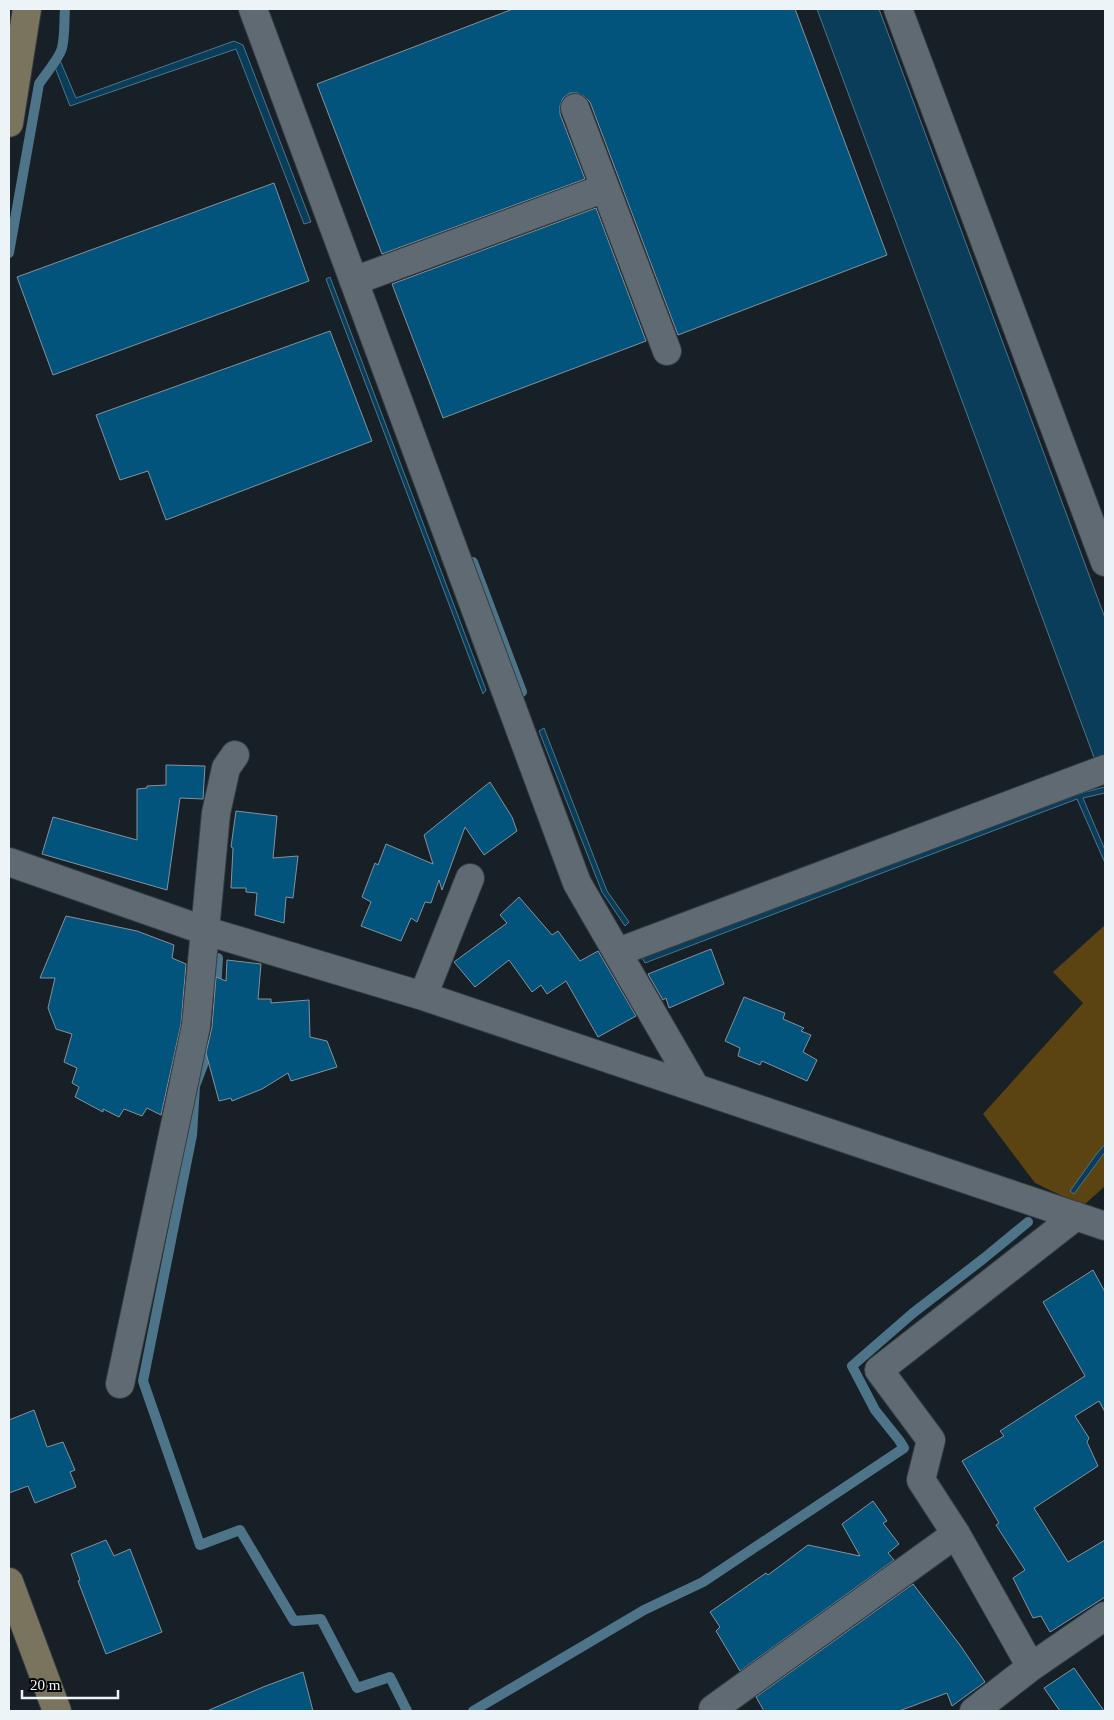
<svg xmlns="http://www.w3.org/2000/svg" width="1114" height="1720" viewBox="0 0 1114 1720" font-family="Georgia,serif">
<rect width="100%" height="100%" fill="#172027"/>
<path fill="#5b4312" d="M 1105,925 L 1105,1186 L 1083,1206 L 1035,1183 L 983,1114 L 1083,1003 L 1053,972 Z"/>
<path fill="#0a3d5a" stroke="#4e7489" d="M 817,9 L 879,9 L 1105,618 L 1105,793 L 1083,798 L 1105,850 L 1105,863 L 1077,799 L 645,963 L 639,952 L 1085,792 L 1105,787 Z
M 234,41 L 243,45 L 311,222 L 304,224 L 236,49 L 70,106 L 53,62 L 59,58 L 76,98 Z
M 330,277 L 486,690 L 483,694 L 326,279 Z
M 544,728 L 607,891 L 629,922 L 625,926 L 602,892 L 539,731 Z
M 1105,1144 L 1105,1152 L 1074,1194 L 1070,1191 L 1095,1156 Z"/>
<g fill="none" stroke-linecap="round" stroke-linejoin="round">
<path stroke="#4e7489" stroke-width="10" d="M 9,253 L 39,84 C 45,75 60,57 62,48 C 65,36 64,21 65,9
M 473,562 L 522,692
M 216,990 L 218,958
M 211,1044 L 195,1086 L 192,1135 L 143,1381 L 200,1545 L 240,1530 L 294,1621 L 321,1619 L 357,1688 L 390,1677 L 407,1711
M 473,1711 L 644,1610 L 703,1582 L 904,1448 L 899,1440 L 875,1410 L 852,1366 L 913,1313 L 983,1259 L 1028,1222"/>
</g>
<path fill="#02547c" stroke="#86919a" d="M 513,9 L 795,9 L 887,255 L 678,335 L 590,102 L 584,96 L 577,93 L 570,93 L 563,98 L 560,106 L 560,114 L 585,179 L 382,254 L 317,84 Z
M 274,183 L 309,281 L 53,375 L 17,277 Z
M 596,208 L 646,341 L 443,418 L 392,284 Z
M 330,331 L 372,441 L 166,520 L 148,471 L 120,480 L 96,415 Z
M 166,765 L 205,766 L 203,799 L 180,798 L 167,890 L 42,854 L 53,817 L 137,840 L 137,789 L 147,788 L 147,786 L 166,785 Z
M 490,782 L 512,817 L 517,831 L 484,855 L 465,827 L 442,890 L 439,880 L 431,903 L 425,902 L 417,922 L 411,918 L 401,941 L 361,926 L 371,902 L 362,897 L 375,863 L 378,865 L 386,844 L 433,864 L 424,835 Z
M 236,811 L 277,816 L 273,858 L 298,856 L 293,898 L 286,897 L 284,923 L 255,915 L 257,893 L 246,892 L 246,888 L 231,888 L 233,848 L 231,847 Z
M 519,897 L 552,935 L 558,931 L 580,961 L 598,951 L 636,1016 L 598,1037 L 566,981 L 547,994 L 541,985 L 532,992 L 509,960 L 475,987 L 454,962 L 507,923 L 500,915 Z
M 66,916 L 137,931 L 174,945 L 172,958 L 186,964 L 181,1024 L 161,1115 L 147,1108 L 142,1116 L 124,1109 L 119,1117 L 103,1109 L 103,1112 L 75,1097 L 79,1087 L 72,1083 L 77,1068 L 64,1062 L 72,1034 L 56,1029 L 48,1008 L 55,978 L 40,978 Z
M 711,949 L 724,984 L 669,1008 L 666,998 L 663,1000 L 648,974 Z
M 227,960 L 261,964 L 258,999 L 271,999 L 271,1003 L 309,1000 L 310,1037 L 327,1041 L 337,1067 L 291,1081 L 288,1073 L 262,1089 L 232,1101 L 231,1098 L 219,1101 L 206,1053 L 212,1027 L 216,977 L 226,981 Z
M 744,997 L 785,1013 L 783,1019 L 804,1028 L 801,1031 L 811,1035 L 803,1052 L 817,1060 L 807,1081 L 762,1061 L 760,1065 L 738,1056 L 740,1048 L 725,1041 Z
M 1093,1270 L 1105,1292 L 1105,1412 L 1099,1401 L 1075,1416 L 1089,1438 L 1087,1442 L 1098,1466 L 1034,1508 L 1068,1562 L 1105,1540 L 1105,1597 L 1050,1632 L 1041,1616 L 1033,1618 L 1013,1578 L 1025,1570 L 996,1525 L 999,1523 L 962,1461 L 1004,1436 L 1000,1431 L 1085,1376 L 1043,1302 Z
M 34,1410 L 47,1447 L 63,1442 L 75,1470 L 70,1472 L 76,1487 L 35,1503 L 28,1486 L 9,1493 L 9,1420 Z
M 873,1501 L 887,1521 L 883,1523 L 899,1544 L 888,1553 L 894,1560 L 740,1671 L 716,1631 L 720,1627 L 710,1612 L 766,1573 L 768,1575 L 808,1545 L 860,1556 L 842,1524 Z
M 106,1540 L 114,1556 L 130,1549 L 162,1632 L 106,1654 L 78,1581 L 80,1580 L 71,1554 Z
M 913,1584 L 960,1645 L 985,1682 L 952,1706 L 947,1693 L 899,1711 L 764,1711 L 756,1697 Z
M 1074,1668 L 1104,1711 L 1060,1711 L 1044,1688 Z
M 303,1672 L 313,1711 L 207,1711 L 263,1687 Z"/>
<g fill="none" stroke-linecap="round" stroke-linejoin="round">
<g stroke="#363d42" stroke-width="30">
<path id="street" d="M 253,9 L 577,883 L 695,1087
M 898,9 L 1105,562
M 575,108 L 667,351
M 354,281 L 605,188
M 9,862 L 206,931 L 423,996 L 1105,1226
M 618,952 L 1105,769
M 423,996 L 470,878
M 120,1384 L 196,1026 L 216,813 L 226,768 L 235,755
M 1031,1667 L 1105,1616
M 714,1711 L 713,1709 L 956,1534
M 974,1711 L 1031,1667 L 956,1534 L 921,1480 L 931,1440 L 879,1370 L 1076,1216"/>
</g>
<g stroke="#363d42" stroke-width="30">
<path id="secondary" d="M 9,123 L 27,9
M 9,1582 L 57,1711"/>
</g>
<use href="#street" stroke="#5f6a72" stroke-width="28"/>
<use href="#secondary" stroke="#7a745e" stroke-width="28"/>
</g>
<rect width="1114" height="1720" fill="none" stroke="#edf4f8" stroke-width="20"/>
<path d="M22 1690v8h96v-8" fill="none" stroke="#edf4f8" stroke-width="2.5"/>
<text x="30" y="1690" font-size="15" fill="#edf4f8" stroke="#06090c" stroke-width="4" paint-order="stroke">20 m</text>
</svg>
